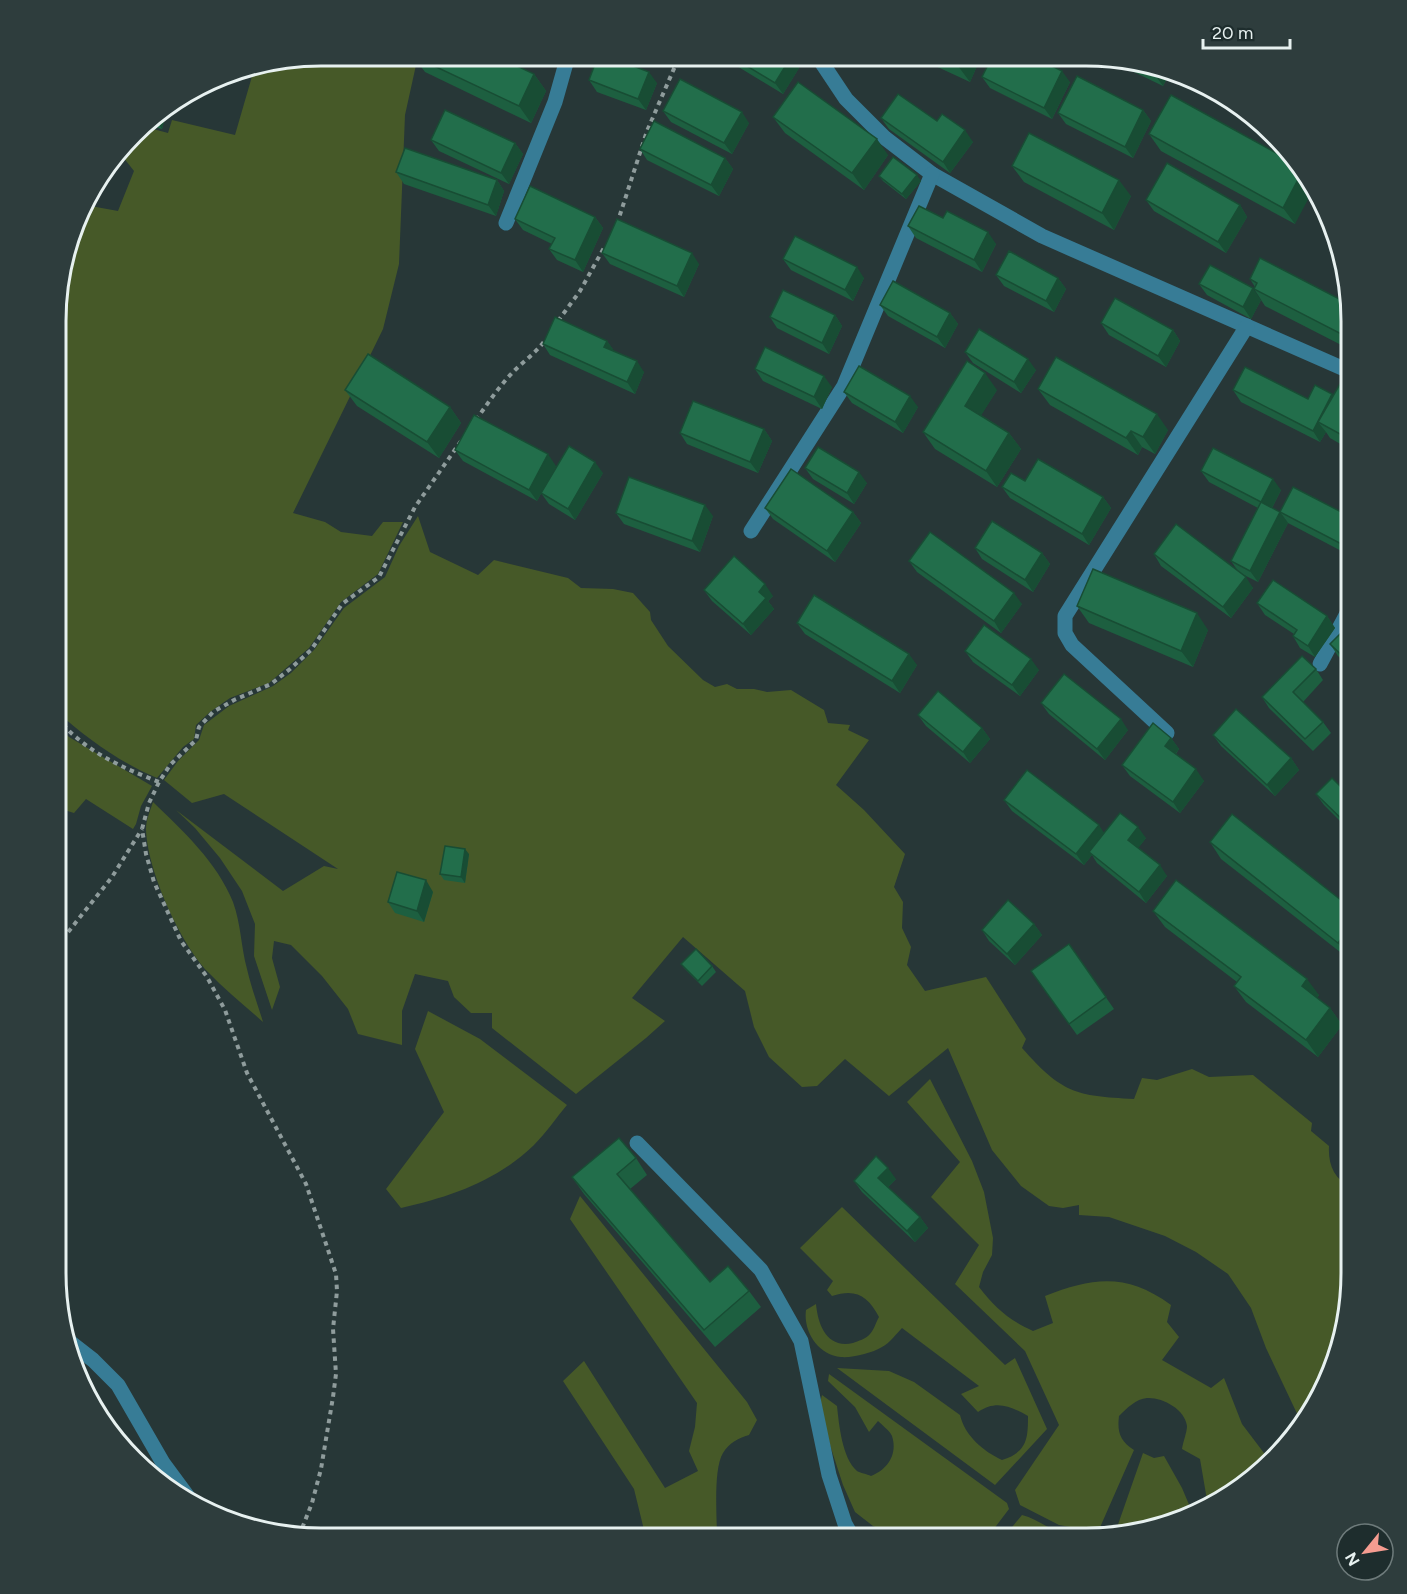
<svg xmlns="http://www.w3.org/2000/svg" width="1407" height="1594" viewBox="0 0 1407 1594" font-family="Figtree,sans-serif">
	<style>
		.green { fill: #465928 }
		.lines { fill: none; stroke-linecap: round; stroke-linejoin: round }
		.path { stroke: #8f9c9c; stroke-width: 4; stroke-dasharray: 4.5 4.5; stroke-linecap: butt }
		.minor { stroke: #377c96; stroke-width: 15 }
		.wall { fill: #1d5f40 }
		.shaded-wall { fill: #184d34 }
		.building { fill: #226e4b; stroke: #184d34; stroke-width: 1.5 }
		.rim { fill: none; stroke: #e7f1f0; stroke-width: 3 }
	</style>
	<rect width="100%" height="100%" fill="#273737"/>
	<g class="green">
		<path d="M321,56H418L405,115L399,264L383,329L293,513L325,522L341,532L372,536L383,522H403L378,574L341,602L309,648L269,683L230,698L210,712L196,725L194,739L183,747L157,778C119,762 88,739 57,712L58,286L85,205L118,211L134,171L123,157L118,156L142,126L168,133L172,120L235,135L255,66Z"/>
		<path d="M418,516L430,552L478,575L494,560L568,578L581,588L613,589L633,593L650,612L651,620L668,646L703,680L715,687L727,684L737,689H754L767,692L791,690L824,710L828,723L850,725L848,730L869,740L836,785L864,810L905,854L894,887L903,902L902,928L911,947L907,965L925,991L986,977L1026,1039L1022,1048C1062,1093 1075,1096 1134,1099L1142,1078L1157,1080L1192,1069L1209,1077L1253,1075L1312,1123L1311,1131L1329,1146C1328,1165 1334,1178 1351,1188V1290L1316,1405L1301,1422L1266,1348L1251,1308L1228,1274L1196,1252L1165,1236L1109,1217L1079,1215V1205L1063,1208L1049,1206L1021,1186L992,1150L948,1048L889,1096L845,1059L817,1086L802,1087L769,1057L754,1027L745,991L683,937L632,998L665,1021L646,1038L576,1094L492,1028V1013H471L454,997L448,981L415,974L402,1011V1045L358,1034L348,1009L322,976L291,945L274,941L272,958L280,987L272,1010L254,956L255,924L242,891L220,858L195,828L176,810L283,891L324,866L338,869L224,794L192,803L164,780L178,761L199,740L204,725L229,706L273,686L291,673L314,650L344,608L385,577L399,546Z"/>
		<path d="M57,725L69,737L152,786L141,806L136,824L133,829L86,799L74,813L61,809L57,813Z"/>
		<path d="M153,802C183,831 217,862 233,902C241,924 241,947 247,969C251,987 258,1005 263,1022C245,1006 225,990 208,972C180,943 147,870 146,829C146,820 150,811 153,802Z"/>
		<path d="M428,1011L480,1039L567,1105C556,1118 546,1133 534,1145C497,1181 450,1197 401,1208L386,1189L444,1112L415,1049Z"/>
		<path d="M930,1079L972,1161L984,1192L993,1238L992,1255L983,1272L979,1287C994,1307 1010,1321 1033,1331L1053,1323L1045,1296C1094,1277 1127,1273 1171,1305L1167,1322L1179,1337L1162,1360L1211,1388L1224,1378L1242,1424L1267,1457L1233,1494L1208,1506L1200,1459L1182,1449C1183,1442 1187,1432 1187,1426C1185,1409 1162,1397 1147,1398C1136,1399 1127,1408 1119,1416C1117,1432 1120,1441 1134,1450L1098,1532L1059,1525L1020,1505L1015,1490L1059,1425L1025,1351L955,1284L979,1245L931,1197L960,1162L907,1102Z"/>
		<path d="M580,1196L747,1402L757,1420L749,1435C738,1438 729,1443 723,1453C713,1469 717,1518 717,1538H646L634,1489L563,1381L584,1361L665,1488L698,1471L689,1451L695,1427L697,1403L570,1219Z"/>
		<path d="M842,1207L1005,1365L1015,1358L1047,1429L995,1485L837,1368L889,1371L914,1382L960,1415C965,1436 983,1451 1002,1460C1027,1452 1028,1439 1028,1416C1010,1406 996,1400 978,1412L961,1394L979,1386L902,1328C896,1334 890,1343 882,1347C872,1353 853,1358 841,1357C818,1355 803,1331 806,1310L816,1304C818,1325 827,1349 853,1343C858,1341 866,1339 870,1334C874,1330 876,1322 879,1317C868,1296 856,1288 832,1296L827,1290L833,1281L800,1248Z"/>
		<path d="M829,1374L1007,1503L1009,1509L987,1538H902L873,1526L855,1512L843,1485L830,1445L820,1403L822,1395L837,1406C839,1424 842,1458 857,1471C860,1473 867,1474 871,1476C887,1470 898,1455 892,1436C890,1431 882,1425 878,1421L869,1432L855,1407L828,1381Z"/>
		<path d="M1143,1453L1154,1458L1164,1456L1182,1488L1193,1514L1171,1525L1114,1536Z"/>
		<path d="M1022,1515C1034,1518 1043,1525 1054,1530C1063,1534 1075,1534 1084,1538H1003Z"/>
	</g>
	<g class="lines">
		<g class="path">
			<path d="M617,224L647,131L679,57"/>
			<path d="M558,321L580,291L605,246"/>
			<path d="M476,420C488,403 500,385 515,370C525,360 537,352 545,340"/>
			<path d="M57,718C63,724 69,732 77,738C100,758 131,771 159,782"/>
			<path d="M57,946L112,877L142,829"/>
			<path d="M299,1536L312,1503L321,1469L333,1397L336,1374L333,1329L337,1291L336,1274L306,1184L247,1073L225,1010L207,977L181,941L154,882L146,854L142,829L149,803L159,782L170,765L196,740L199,727L213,712L234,700L271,684L290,669L311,650L342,604L379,577L415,507L461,441"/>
		</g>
		<g class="minor">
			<path d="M818,57L846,99L885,138L932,174L1042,236L1351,372"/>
			<path d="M506,223L555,102L568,56"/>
			<path d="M751,531L844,386L932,174"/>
			<path d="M1320,664L1351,606"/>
			<path d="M1167,733L1072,645L1065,633V616L1247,326"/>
			<path d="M637,1143L761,1270L801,1341L829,1475L845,1524L853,1538"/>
			<path d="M66,1339L93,1360L118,1385L163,1463L194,1505"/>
		</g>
	</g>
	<g class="wall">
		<path d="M413,56L534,74L546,91L531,123L425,72Z"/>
		<path d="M722,57H791L799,68L783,94Z"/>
		<path d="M916,57H981L970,82Z"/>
		<path d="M1105,58H1120L1168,76L1163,86Z"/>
		<path d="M982,77L1070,82L1052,119L990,88Z"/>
		<path d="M589,80L657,83L646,110L597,92Z"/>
		<path d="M167,109L162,129L143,124L146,121Z"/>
		<path d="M1143,110L1151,121L1133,158L1066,124L1058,113Z"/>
		<path d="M663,111L749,123L732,154L671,122Z"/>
		<path d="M773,117L888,155L864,190L785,133Z"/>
		<path d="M881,118L937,121L973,142L950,173L889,129Z"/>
		<path d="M1149,134L1298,165L1295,224L1161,151Z"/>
		<path d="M431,140L515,143L523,154L509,184L439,151Z"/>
		<path d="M640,149L725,158L733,169L719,196L647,160Z"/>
		<path d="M1012,166L1131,196L1114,230L1024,182Z"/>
		<path d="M396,172L497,180L504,191L496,216L404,184Z"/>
		<path d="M879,176L921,181L906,199L883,181Z"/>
		<path d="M1146,200L1240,205L1247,217L1226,253L1154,211Z"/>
		<path d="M595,217L603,228L583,272L557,260L549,249L552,244L523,230L515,219Z"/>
		<path d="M943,218L996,244L982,272L916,238L908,226Z"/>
		<path d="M602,253L699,264L684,297L610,264Z"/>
		<path d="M783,259L864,278L853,301L791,270Z"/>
		<path d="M996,275L1058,278L1066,289L1054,312L1004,286Z"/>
		<path d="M1250,279L1351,305V350L1265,306L1254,289L1255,287Z"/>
		<path d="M1199,284L1261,300L1251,319L1207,295Z"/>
		<path d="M880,305L950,313L958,324L945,348L888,316Z"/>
		<path d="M835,315L842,326L829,354L777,328L770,317Z"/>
		<path d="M1101,323L1173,330L1180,341L1166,367L1109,335Z"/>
		<path d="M607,341L614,351L644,372L635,394L550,355L543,344Z"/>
		<path d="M965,352L1036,370L1021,393L973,363Z"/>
		<path d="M755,369L832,387L822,409L763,381Z"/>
		<path d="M1038,389L1168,430L1155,454L1142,447L1138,455L1050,405Z"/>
		<path d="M345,390L450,407L461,423L439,458L357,406Z"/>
		<path d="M997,390L981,415L1009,433L1021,449L997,487L935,449L923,432Z"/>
		<path d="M1233,390L1308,399L1333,396L1351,390V450L1330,438L1326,432L1320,442L1241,402Z"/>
		<path d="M844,392L918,407L903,433L852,403Z"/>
		<path d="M764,429L772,441L758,473L687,444L680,433Z"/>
		<path d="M455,450L556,466L537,501L463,461Z"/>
		<path d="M805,468L867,483L854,504L813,479Z"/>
		<path d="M1201,471L1281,490L1272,508L1280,512L1288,523L1258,582L1240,573L1253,588L1231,618L1161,566L1154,554L1238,571L1231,561L1258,508L1209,482Z"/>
		<path d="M603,473L575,520L549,504L541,493Z"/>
		<path d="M1002,487L1103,497L1111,508L1089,545L1010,498Z"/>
		<path d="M765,508L853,512L861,523L835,562L773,519Z"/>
		<path d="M1280,512L1351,517V556L1288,523Z"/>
		<path d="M616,513L713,516L700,552L624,524Z"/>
		<path d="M975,548L1042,553L1050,564L1033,592L982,559Z"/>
		<path d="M909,561L1022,604L1001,633L917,572Z"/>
		<path d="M704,590L773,596L768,601L774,609L751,635L712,601Z"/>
		<path d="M1257,603L1327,616L1335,628L1315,657L1300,648L1293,636L1294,634L1265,615Z"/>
		<path d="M1077,606L1208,630L1193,667L1089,623Z"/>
		<path d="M797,623L917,665L900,693L805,634Z"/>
		<path d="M1351,635V668L1338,656L1330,644Z"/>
		<path d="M965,651L1039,670L1020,696L973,662Z"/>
		<path d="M1316,669L1323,680L1303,702L1323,722L1331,733L1313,751L1269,708L1262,697Z"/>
		<path d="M1041,703L1128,730L1105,760L1049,714Z"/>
		<path d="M918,715L982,728L990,739L970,763L926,726Z"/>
		<path d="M1213,735L1291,758L1299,770L1275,796L1221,746Z"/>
		<path d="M1171,738L1179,749L1176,754L1204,781L1180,813L1130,776L1122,765Z"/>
		<path d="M1316,794L1351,797V832L1324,805Z"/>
		<path d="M1004,800L1105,833L1146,838L1138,848L1167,876L1146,903L1097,863L1092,855L1084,865L1012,811Z"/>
		<path d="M1210,842L1351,908L1349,959L1221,859Z"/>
		<path d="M469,854L465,883L444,880L440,874Z"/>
		<path d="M433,892L424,922L395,913L388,902Z"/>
		<path d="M1153,911L1319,995L1317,998L1330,1008L1342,1025L1318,1057L1246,1002L1234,986L1237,982L1165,927Z"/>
		<path d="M1034,924L1042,935L1015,965L989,941L982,930Z"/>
		<path d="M1069,944L1114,1009L1077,1035L1031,971Z"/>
		<path d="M681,964L712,966L716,972L702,986L685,969Z"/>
		<path d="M636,1158L647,1175L630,1189L710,1282L749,1291L761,1307L715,1347L584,1194L572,1177Z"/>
		<path d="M896,1179L888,1187L920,1217L928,1228L915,1242L862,1192L854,1181Z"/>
	</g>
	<g class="shaded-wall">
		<path d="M791,57L799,68L783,94L775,83Z"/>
		<path d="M962,57H981L970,82L958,66Z"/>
		<path d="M1062,71L1070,82L1052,119L1044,108Z"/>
		<path d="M1157,71L1168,76L1163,86L1155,75Z"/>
		<path d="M649,72L657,83L646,110L638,99Z"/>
		<path d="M534,74L546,91L531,123L519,106Z"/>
		<path d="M167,109L162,129L154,117Z"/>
		<path d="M1143,110L1151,121L1133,158L1125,147Z"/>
		<path d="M742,112L749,123L732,154L724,143Z"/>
		<path d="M965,130L973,142L950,173L943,162Z"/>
		<path d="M877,139L888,155L864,190L852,173Z"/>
		<path d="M515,143L523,154L509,184L501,173Z"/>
		<path d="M725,158L733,169L719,196L711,185Z"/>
		<path d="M1303,170L1307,174L1314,188L1295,224L1283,208Z"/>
		<path d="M917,175L921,181L906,199L902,194Z"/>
		<path d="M497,180L504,191L496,216L488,205Z"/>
		<path d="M1119,180L1131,196L1114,230L1102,213Z"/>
		<path d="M1240,205L1247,217L1226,253L1218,242Z"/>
		<path d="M595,217L603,228L583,272L575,260Z"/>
		<path d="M988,232L996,244L982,272L974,260Z"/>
		<path d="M692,253L699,264L684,297L677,286Z"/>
		<path d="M857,267L864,278L853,301L845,290Z"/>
		<path d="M1058,278L1066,289L1054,312L1046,301Z"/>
		<path d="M1253,288L1261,300L1251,319L1243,307Z"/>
		<path d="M950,313L958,324L945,348L937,337Z"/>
		<path d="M835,315L842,326L829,354L822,343Z"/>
		<path d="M1173,330L1180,341L1166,367L1158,356Z"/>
		<path d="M607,341L615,352L604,347Z"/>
		<path d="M1028,359L1036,370L1021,393L1014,382Z"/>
		<path d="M637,361L644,372L635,394L627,382Z"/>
		<path d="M985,373L997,390L977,422L965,406Z"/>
		<path d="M824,376L832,387L822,409L814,397Z"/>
		<path d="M1332,394L1339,405L1318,422L1326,432L1320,442L1313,431Z"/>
		<path d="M910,396L918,407L903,433L895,422Z"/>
		<path d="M450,407L461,423L439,458L427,442Z"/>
		<path d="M1157,414L1168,430L1155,454L1143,437Z"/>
		<path d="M764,429L772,441L758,473L750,462Z"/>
		<path d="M1131,431L1142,447L1138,455L1126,438Z"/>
		<path d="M1009,433L1021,449L997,487L986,471Z"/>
		<path d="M548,454L556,466L537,501L529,490Z"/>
		<path d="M595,462L603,473L575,520L568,509Z"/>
		<path d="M859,472L867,483L854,504L847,493Z"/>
		<path d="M1273,479L1281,490L1269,514L1261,502Z"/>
		<path d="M1103,497L1111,508L1089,545L1082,534Z"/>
		<path d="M705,505L713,516L700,552L692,541Z"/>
		<path d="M853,512L861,523L835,562L827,551Z"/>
		<path d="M1280,512L1288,523L1258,582L1250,571Z"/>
		<path d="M1042,553L1050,564L1033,592L1025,580Z"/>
		<path d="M1246,577L1253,588L1231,618L1223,607Z"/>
		<path d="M765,584L773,596L768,601L774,609L751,635L743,624L759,592Z"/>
		<path d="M1014,593L1022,604L1001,633L994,621Z"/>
		<path d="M1197,613L1208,630L1193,667L1181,651Z"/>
		<path d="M1327,616L1335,628L1315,657L1308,646Z"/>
		<path d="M909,654L917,665L900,693L892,681Z"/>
		<path d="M1031,659L1039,670L1020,696L1012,685Z"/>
		<path d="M1121,719L1128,730L1105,760L1097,749Z"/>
		<path d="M982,728L990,739L970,763L963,752Z"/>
		<path d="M1171,738L1179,749L1173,757L1165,746Z"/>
		<path d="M1291,758L1299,770L1275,796L1267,785Z"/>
		<path d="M1196,769L1204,781L1180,813L1173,802Z"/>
		<path d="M1099,825L1106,836L1089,852L1092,855L1084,865L1076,854Z"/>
		<path d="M1138,827L1146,838L1136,851L1128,840Z"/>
		<path d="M465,849L469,854L465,883L461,877Z"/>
		<path d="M1160,865L1167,876L1146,903L1139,892Z"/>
		<path d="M426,880L433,892L424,922L417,911Z"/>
		<path d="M1034,924L1042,935L1015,965L1007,954Z"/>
		<path d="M1351,926V957L1349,959L1338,943Z"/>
		<path d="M1307,979L1319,995L1313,1003L1302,986Z"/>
		<path d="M1330,1008L1342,1025L1318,1057L1306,1040Z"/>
		<path d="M888,1168L896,1179L886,1189L878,1178Z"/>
		<path d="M920,1217L928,1228L915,1242L907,1231Z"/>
	</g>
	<g class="building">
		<path d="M413,56H496L534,74L519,106Z"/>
		<path d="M598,56H607L649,72L638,99L589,80Z"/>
		<path d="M732,57H791L775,83Z"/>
		<path d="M940,57H962L958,66Z"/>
		<path d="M992,57H1034L1062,71L1044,108L982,77Z"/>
		<path d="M1120,58L1157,71L1155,75Z"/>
		<path d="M1077,76L1143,110L1125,147L1058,113Z"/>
		<path d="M680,79L742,112L724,143L663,111Z"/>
		<path d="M798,82L877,139L852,173L773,117Z"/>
		<path d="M898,94L937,121L942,114L965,130L943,162L881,118Z"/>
		<path d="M1171,95L1298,165L1303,170L1283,208L1149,134Z"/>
		<path d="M445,110L515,143L501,173L431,140Z"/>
		<path d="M654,121L725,158L711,185L640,149Z"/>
		<path d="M1029,133L1119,180L1102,213L1012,166Z"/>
		<path d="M405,148L497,180L488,205L396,172Z"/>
		<path d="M893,157L917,175L902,194L879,176Z"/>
		<path d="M1167,163L1240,205L1218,242L1146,200Z"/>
		<path d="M530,186L595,217L575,260L549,249L555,238L515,219Z"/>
		<path d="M919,206L943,218L947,211L988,232L974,260L908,226Z"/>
		<path d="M617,219L692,253L677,286L602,253Z"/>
		<path d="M795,236L857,267L845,290L783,259Z"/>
		<path d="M1009,251L1058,278L1046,301L996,275Z"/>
		<path d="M1260,258L1351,305V339L1254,289L1257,283L1250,279Z"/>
		<path d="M1210,265L1253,288L1243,307L1199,284Z"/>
		<path d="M893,281L950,313L937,337L880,305Z"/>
		<path d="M783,290L835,315L822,343L770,317Z"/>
		<path d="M1115,298L1173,330L1158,356L1101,323Z"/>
		<path d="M555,317L607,341L604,347L637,361L627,382L543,344Z"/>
		<path d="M979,329L1028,359L1014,382L965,352Z"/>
		<path d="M765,347L824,376L814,397L755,369Z"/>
		<path d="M368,354L450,407L427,442L345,390Z"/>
		<path d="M1056,357L1157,414L1143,437L1131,431L1126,438L1038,389Z"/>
		<path d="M967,361L985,373L965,406L1009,433L986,471L923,432Z"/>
		<path d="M859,366L910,396L895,422L844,392Z"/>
		<path d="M1245,367L1308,399L1315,385L1332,394L1313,431L1233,390Z"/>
		<path d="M1340,384L1351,390V440L1318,422Z"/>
		<path d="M693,401L764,429L750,462L680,433Z"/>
		<path d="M474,415L548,454L529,490L455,450Z"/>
		<path d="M569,446L595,462L568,509L541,493Z"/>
		<path d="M818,447L859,472L847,493L805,468Z"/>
		<path d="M1213,448L1273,479L1261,502L1201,471Z"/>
		<path d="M1038,459L1103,497L1082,534L1002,487L1011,473L1025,481Z"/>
		<path d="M791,469L853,512L827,551L765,508Z"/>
		<path d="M629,477L705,505L692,541L616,513Z"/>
		<path d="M1293,487L1351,517V549L1280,512Z"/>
		<path d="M1261,502L1280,512L1250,571L1231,561Z"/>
		<path d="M992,521L1042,553L1025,580L975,548Z"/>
		<path d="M1176,524L1246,577L1223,607L1154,554Z"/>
		<path d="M930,532L1014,593L994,621L909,561Z"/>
		<path d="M734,556L765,584L759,592L766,598L743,624L704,590Z"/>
		<path d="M1093,569L1197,613L1181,651L1077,606Z"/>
		<path d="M1273,580L1327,616L1308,646L1293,636L1297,630L1257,603Z"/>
		<path d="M814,595L909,654L892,681L797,623Z"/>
		<path d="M984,625L1031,659L1012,685L965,651Z"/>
		<path d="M1345,629L1351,635V664L1330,644Z"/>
		<path d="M1302,656L1316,669L1293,692L1323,722L1305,739L1262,697Z"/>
		<path d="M1064,674L1121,719L1097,749L1041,703Z"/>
		<path d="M938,691L982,728L963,752L918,715Z"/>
		<path d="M1236,709L1291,758L1267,785L1213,735Z"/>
		<path d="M1153,723L1171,738L1165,746L1196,769L1173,802L1122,765Z"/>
		<path d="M1027,770L1099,825L1076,854L1004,800Z"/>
		<path d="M1332,778L1351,797V828L1316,794Z"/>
		<path d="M1120,813L1138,827L1128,840L1160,865L1139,892L1089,852Z"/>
		<path d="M1232,814L1351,908V926L1338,943L1210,842Z"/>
		<path d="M445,846L465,849L461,877L440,874Z"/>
		<path d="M397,872L426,880L417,911L388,902Z"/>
		<path d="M1176,880L1307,979L1302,986L1330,1008L1306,1040L1234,986L1241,977L1153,911Z"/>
		<path d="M1008,900L1034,924L1007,954L982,930Z"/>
		<path d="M1069,944L1106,997L1069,1024L1031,971Z"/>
		<path d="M696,949L712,966L698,981L681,964Z"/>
		<path d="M619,1138L636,1158L617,1174L710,1282L728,1266L749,1291L704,1330L572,1177Z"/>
		<path d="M876,1156L888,1168L878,1178L920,1217L907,1231L854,1181Z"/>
	</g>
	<path d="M0 0H1407V1594H0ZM321 66H1086A255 255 0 0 1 1341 321V1273A255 255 0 0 1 1086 1528H321A255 255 0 0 1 66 1273V321A255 255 0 0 1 321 66Z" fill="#2e3d3d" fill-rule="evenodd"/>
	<path class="rim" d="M321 66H1086A255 255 0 0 1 1341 321V1273A255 255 0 0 1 1086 1528H321A255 255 0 0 1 66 1273V321A255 255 0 0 1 321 66Z"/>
	<g transform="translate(1365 1552) rotate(240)"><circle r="28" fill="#1e2d2d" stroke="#6e7b7b" stroke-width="1.5"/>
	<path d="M0-4.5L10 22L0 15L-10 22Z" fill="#f59c90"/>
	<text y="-9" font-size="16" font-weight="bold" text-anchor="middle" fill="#e7f1f0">N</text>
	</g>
	<path d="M1203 39v9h87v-9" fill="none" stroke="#e7f1f0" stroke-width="3"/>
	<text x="1212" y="39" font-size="18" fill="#e7f1f0" stroke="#1e2d2d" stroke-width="4.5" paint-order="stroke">20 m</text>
</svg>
